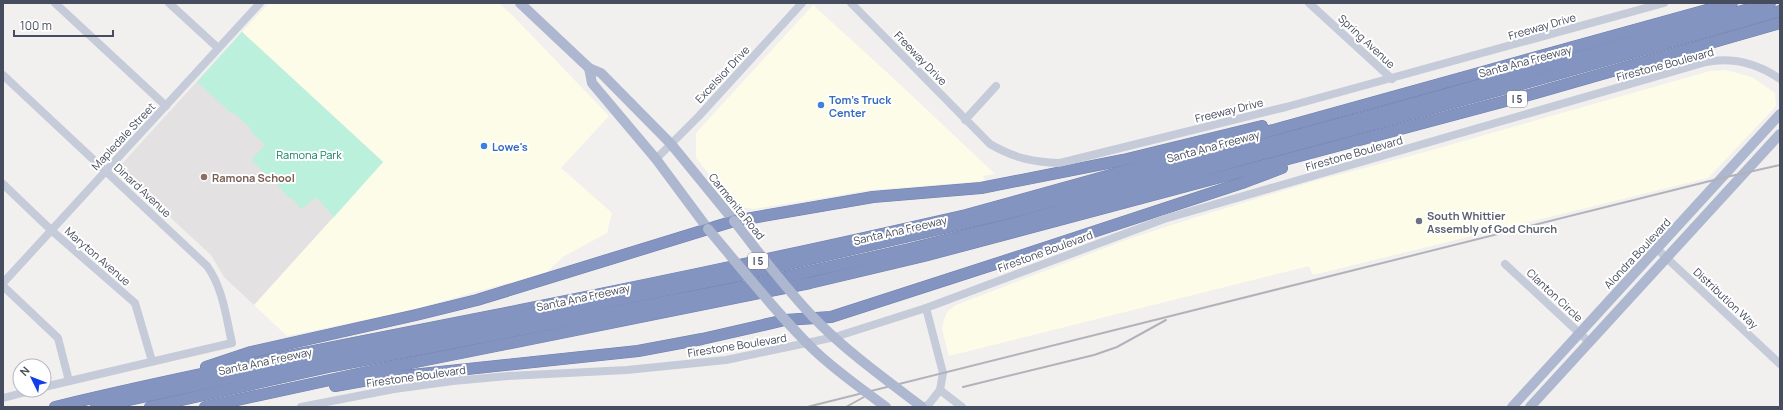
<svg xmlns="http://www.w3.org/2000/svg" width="1783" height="410" viewBox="0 0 1783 410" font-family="Manrope,sans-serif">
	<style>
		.commercial { fill: #fdfce8 }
		.education { fill: #e3e1e1 }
		.green { fill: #bbf1dc }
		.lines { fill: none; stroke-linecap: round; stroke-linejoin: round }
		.highway-casing { stroke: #707fac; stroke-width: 12 }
		.minor { stroke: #c5cbd8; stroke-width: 8 }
		.major { stroke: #adb7cf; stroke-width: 10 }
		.highway { stroke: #8494c0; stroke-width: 11 }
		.rail { stroke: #b1b2ba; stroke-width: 2 }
		.major-bridge { stroke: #adb7cf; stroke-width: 10 }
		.shop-dot { fill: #3f7fe0; stroke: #fff; stroke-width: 1.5 }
		.education-dot { fill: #8d6e63; stroke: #fff; stroke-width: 1.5 }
		.worship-dot { fill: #6b7280; stroke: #fff; stroke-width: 1.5 }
		.labels { text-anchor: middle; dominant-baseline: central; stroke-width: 4; stroke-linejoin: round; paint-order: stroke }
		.shield { fill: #fff; stroke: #7e828e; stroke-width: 1 }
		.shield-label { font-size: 10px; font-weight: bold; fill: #464d5e }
		.street-label { font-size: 11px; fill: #464d5e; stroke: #fff }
		.shop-label { font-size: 11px; font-weight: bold; fill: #366cbe; stroke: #fff; text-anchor: start }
		.park-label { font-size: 11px; fill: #128464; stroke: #fff }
		.education-label { font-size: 11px; font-weight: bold; fill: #785e54; stroke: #fff; text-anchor: start }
		.worship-label { font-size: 11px; font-weight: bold; fill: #5b616d; stroke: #fff; text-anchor: start }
	</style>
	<rect width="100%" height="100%" fill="#f2f0ef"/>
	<g class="commercial">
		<path d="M269,3H499L515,18L609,116L561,168L612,213L607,233L564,256L547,272L411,310L287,336L254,305L383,162L242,32Z"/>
		<path d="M813,5L892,77L995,174L983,176L985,181L870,190L754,209L741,207L730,200L696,158V133Z"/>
		<path d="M1726,70L1752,77L1775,93L1776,106L1708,178L1313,275L1309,266L949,356L942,329L944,319L948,311L956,305L1126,240L1187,220L1315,181L1425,152L1710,71Z"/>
	</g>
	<path class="education" d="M242,32L383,162L254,305L224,277L211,255L121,172L120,166Z"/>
	<path class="green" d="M242,32L383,162L334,217L316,197L301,209L292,198L290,199L276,184L251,160L265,145L250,131L251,129L234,113L232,114L197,82Z"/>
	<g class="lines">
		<g class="highway-casing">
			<g id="highway">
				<path d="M206,367L251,352L416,315L477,300L734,221L873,197L981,188L1123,160L1262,126"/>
				<path d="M335,386L374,379L638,351L702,339L785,320L831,317L1026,254L1245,182L1282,168"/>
				<path d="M55,407C213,369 372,340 531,308C677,279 821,248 966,215L1732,3"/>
				<path d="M96,407L300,363L732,277L1009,213L1361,118L1770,3"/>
				<path d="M150,407L333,366L742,287L909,249L1015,223L1244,159L1536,80L1780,11"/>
				<path d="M205,407L376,370L810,283L924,256L1536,93L1780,23"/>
			</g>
		</g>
		<g class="minor">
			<path d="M55,3L166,106"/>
			<path d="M169,3L218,48"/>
			<path d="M851,3L990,144C1014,158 1032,162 1060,163L1286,107L1664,3"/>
			<path d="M1309,3L1392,79"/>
			<path d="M3,75L207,266C223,288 226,317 232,343L44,387"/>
			<path d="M965,120L996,86"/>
			<path d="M656,159L699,116L802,3"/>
			<path d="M3,184L51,230L135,303L152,361"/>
			<path d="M1657,249L1780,364"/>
			<path d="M1505,264L1589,342"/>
			<path d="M3,283L260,3"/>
			<path d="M3,286L58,338L69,381"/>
			<path d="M940,390L962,407"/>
			<path d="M3,398L34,390"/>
			<path d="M301,407L394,389L453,381L508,376L627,370L726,360L835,337L926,308L1164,219L1706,62C1733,57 1758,64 1780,79"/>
			<path d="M923,407L929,404L940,390L943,373L926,308"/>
		</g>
		<g class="major">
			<path d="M520,3L589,68L601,73L671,144L734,221"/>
			<path d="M589,68L592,83L656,159L708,229"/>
			<path d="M1512,407L1780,114"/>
			<path d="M1530,407L1780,134"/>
		</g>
		<use href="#highway" class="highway"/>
		<g class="rail">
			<path d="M963,387L1094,355L1117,347L1166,320"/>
			<path d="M807,407L1722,178L1780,165"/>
			<path d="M846,407L864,397"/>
		</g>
		<g class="major-bridge">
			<path d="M734,221C760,254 785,288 814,318C846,351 885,379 922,407"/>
			<path d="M708,229C743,270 776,313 814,350C836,371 862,389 886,407"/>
		</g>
	</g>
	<g class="shop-dot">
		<circle cx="821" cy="105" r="4"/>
		<circle cx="484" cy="146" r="4"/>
	</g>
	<circle class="education-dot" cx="204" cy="177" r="4"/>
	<circle class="worship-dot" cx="1419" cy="221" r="4"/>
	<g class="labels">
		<g class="shield">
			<rect x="1507" y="91" width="20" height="16" rx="3"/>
			<rect x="748" y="253" width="20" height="16" rx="3"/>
		</g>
		<g class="shield-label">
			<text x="1517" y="99">I 5</text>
			<text x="758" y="261">I 5</text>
		</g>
		<g class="street-label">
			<text transform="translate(1542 26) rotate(-16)">Freeway Drive</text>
			<text transform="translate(1367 41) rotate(43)">Spring Avenue</text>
			<text transform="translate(921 58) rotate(46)">Freeway Drive</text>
			<text transform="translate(1525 61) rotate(-15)">Santa Ana Freeway</text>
			<text transform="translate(1665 64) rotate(-15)">Firestone Boulevard</text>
			<text transform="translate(722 74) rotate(-47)">Excelsior Drive</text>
			<text transform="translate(1229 110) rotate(-14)">Freeway Drive</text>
			<text transform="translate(123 136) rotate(-47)">Mapledale Street</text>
			<text transform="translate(1213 146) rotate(-15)">Santa Ana Freeway</text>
			<text transform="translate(1354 153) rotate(-16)">Firestone Boulevard</text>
			<text transform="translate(143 190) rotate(43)">Dinard Avenue</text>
			<text transform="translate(737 206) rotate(51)">Carmenita Road</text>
			<text transform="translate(900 230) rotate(-13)">Santa Ana Freeway</text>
			<text transform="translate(1045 251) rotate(-20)">Firestone Boulevard</text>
			<text transform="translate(1637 253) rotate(-47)">Alondra Boulevard</text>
			<text transform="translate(98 256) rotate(41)">Maryton Avenue</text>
			<text transform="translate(1555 295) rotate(43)">Clanton Circle</text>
			<text transform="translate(583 297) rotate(-12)">Santa Ana Freeway</text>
			<text transform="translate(1726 298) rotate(43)">Distribution Way</text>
			<text transform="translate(737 345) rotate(-9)">Firestone Boulevard</text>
			<text transform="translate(265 361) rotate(-12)">Santa Ana Freeway</text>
			<text transform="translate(416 376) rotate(-8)">Firestone Boulevard</text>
		</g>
		<g class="shop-label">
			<text x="829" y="99">Tom's Truck<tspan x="829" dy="13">Center</tspan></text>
			<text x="492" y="146">Lowe's</text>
		</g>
		<g class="park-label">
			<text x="309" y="154">Ramona Park</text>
		</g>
		<g class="education-label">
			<text x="212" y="177">Ramona School</text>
		</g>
		<g class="worship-label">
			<text x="1427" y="215">South Whittier<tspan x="1427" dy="13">Assembly of God Church</tspan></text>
		</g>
	</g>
	<rect width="1783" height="410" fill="none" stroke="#464d5e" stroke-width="8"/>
	<g transform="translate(32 378) rotate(313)"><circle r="19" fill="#ffffff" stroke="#b5b8bf"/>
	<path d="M0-3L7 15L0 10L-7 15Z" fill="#103eeb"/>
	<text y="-6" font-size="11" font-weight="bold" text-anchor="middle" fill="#464d5e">N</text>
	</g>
	<path d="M14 30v6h99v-6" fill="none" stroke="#464d5e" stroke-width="2"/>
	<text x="20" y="30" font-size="12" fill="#464d5e" stroke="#ffffff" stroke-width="3" paint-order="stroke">100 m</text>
</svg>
